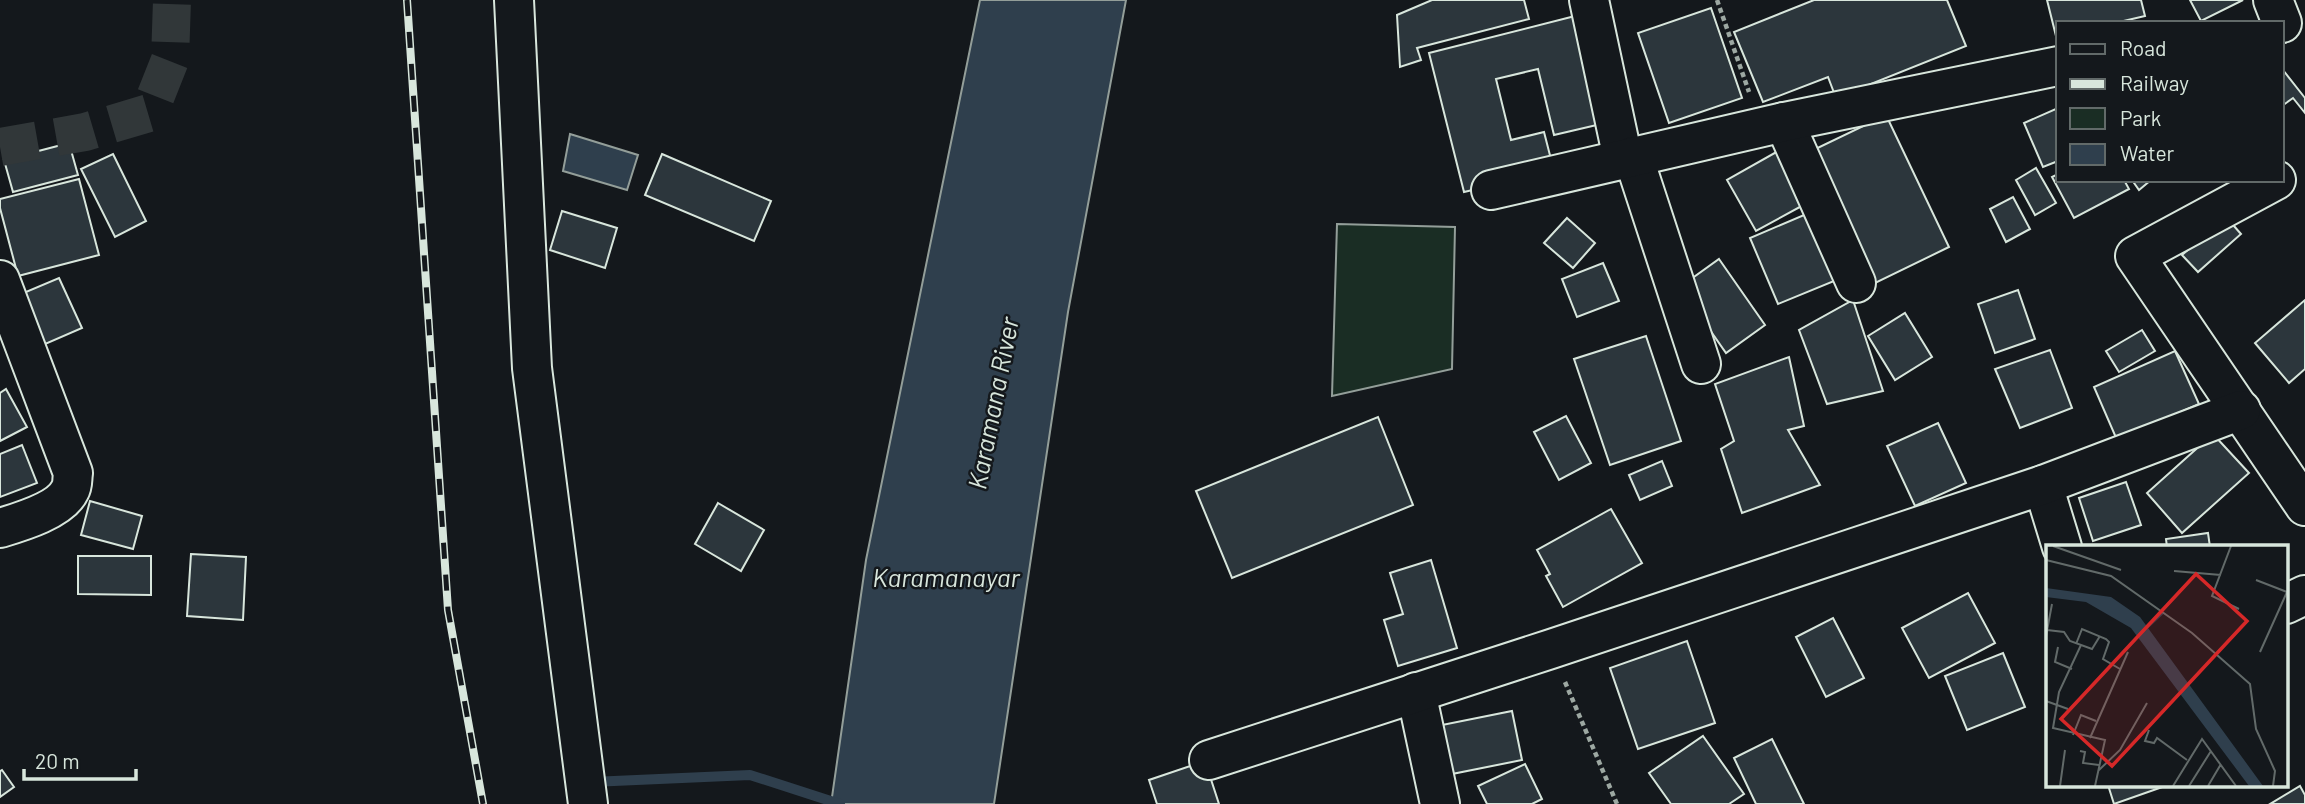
<svg xmlns="http://www.w3.org/2000/svg" width="2305" height="804" viewBox="0 0 2305 804" font-family="Barlow,sans-serif">
	<style>
		.green { fill: #1a2d24; stroke: #939e99; stroke-width: 2 }
		.water { fill: #2f3f4d; stroke: #939e99; stroke-width: 2 }
		.lines { fill: none; stroke-linecap: round; stroke-linejoin: round }
		.stream { stroke: #2f3f4d; stroke-width: 10 }
		.building { fill: #2c363c; stroke: #d8e6dc; stroke-width: 2 }
		.minor-tunnel { stroke: #313739; stroke-width: 38; stroke-dasharray: 38 19; stroke-linecap: butt }
		.minor-casing { stroke: #d8e6dc; stroke-width: 42 }
		.path { stroke: #9da8a2; stroke-width: 4.5; stroke-dasharray: 5 3.5; stroke-linecap: butt }
		.minor { stroke: #14181c; stroke-width: 38 }
		.rail-casing { stroke: #d8e6dc; stroke-width: 8 }
		.rail { stroke: #14181c; stroke-width: 5; stroke-dasharray: 16; stroke-linecap: butt }
		.labels { text-anchor: middle; dominant-baseline: central; stroke-width: 5; stroke-linejoin: round; paint-order: stroke }
		.water-label { font-size: 26px; font-style: italic; fill: #d8e6dc; stroke: #14181c }
		.inset-river { fill: none; stroke: #2f3f4d; stroke-width: 3.5 }
		.inset-road { fill: none; stroke: #626a69; stroke-width: 2 }
		.view { fill: #d62828; fill-opacity: 0.15; stroke: #d62828; stroke-width: 3.5 }
		.inset-edge { fill: none; stroke: #d8e6dc; stroke-width: 3.5 }
	</style>
	<rect width="100%" height="100%" fill="#14181c"/>
	<path class="green" d="M1337,224L1455,227L1452,369L1332,396Z"/>
	<g class="water">
		<path d="M980,0H1126L1068,312L994,804H831L866,560Z"/>
		<path d="M570,134L638,155L627,190L563,171Z"/>
	</g>
	<g class="lines">
		<path class="stream" d="M591,782L750,775L840,804"/>
	</g>
	<g class="building">
		<path d="M1432,0H1524L1529,19L1417,48L1421,60L1400,67L1397,15Z"/>
		<path d="M1814,0H1947L1966,46L1836,98L1828,77L1763,102L1734,32Z"/>
		<path d="M2047,0H2141L2145,16L2115,23H2058V35L2056,36Z"/>
		<path d="M2190,0H2243L2201,21Z"/>
		<path d="M1711,8L1742,98L1669,123L1638,33Z"/>
		<path d="M1575,16L1601,124L1554,135L1538,69L1496,79L1511,140L1544,132L1554,171L1464,192L1429,53Z"/>
		<path d="M2283,70L2305,98V113L2293,98L2282,106Z"/>
		<path d="M2058,108V161L2043,167L2024,123Z"/>
		<path d="M1886,115L1949,247L1869,286L1805,154Z"/>
		<path d="M69,143L78,175L13,192L4,160Z"/>
		<path d="M1780,150L1809,202L1756,231L1727,180Z"/>
		<path d="M113,154L146,221L115,237L81,169Z"/>
		<path d="M662,154L771,201L754,241L645,195Z"/>
		<path d="M2036,168L2056,203L2035,215L2016,180Z"/>
		<path d="M2058,174V180H2124L2129,189L2074,218L2052,177Z"/>
		<path d="M79,179L99,255L18,276L0,208V199Z"/>
		<path d="M2132,180H2151L2139,190Z"/>
		<path d="M2013,197L2030,229L2006,242L1990,209Z"/>
		<path d="M562,211L617,228L605,268L550,250Z"/>
		<path d="M1811,212L1839,279L1778,304L1750,238Z"/>
		<path d="M2226,217L2241,234L2198,272L2182,255Z"/>
		<path d="M1567,218L1595,243L1573,268L1544,243Z"/>
		<path d="M1719,259L1765,325L1726,353L1680,287Z"/>
		<path d="M1603,263L1619,301L1577,317L1562,279Z"/>
		<path d="M59,278L82,328L36,348L14,297Z"/>
		<path d="M2018,290L2035,339L1995,353L1978,304Z"/>
		<path d="M1853,300L1883,391L1827,404L1799,330Z"/>
		<path d="M2305,300V369L2289,383L2255,343Z"/>
		<path d="M1905,313L1932,357L1895,380L1868,336Z"/>
		<path d="M2142,330L2155,351L2119,372L2106,351Z"/>
		<path d="M1646,336L1681,441L1610,465L1574,359Z"/>
		<path d="M2050,350L2072,408L2020,428L1995,369Z"/>
		<path d="M2175,351L2199,404L2117,440L2094,387Z"/>
		<path d="M1789,357L1804,426L1788,430L1820,485L1742,513L1721,449L1734,441L1715,384Z"/>
		<path d="M6,389L27,427L0,441V393Z"/>
		<path d="M1566,416L1591,463L1559,480L1534,432Z"/>
		<path d="M1378,417L1413,505L1232,578L1196,491Z"/>
		<path d="M1938,423L1966,483L1915,506L1887,446Z"/>
		<path d="M2213,434L2249,473L2182,533L2147,493Z"/>
		<path d="M22,445L37,483L0,497V454Z"/>
		<path d="M1662,461L1672,486L1640,500L1629,475Z"/>
		<path d="M2126,482L2141,525L2093,541L2079,498Z"/>
		<path d="M90,501L142,516L133,549L81,535Z"/>
		<path d="M718,503L764,530L741,571L695,544Z"/>
		<path d="M1611,509L1642,563L1563,607L1546,576L1550,574L1537,550Z"/>
		<path d="M2208,533L2210,547H2167L2166,539Z"/>
		<path d="M191,554L246,557L243,620L187,616Z"/>
		<path d="M78,556H151V595L78,594Z"/>
		<path d="M1431,560L1457,648L1398,666L1384,620L1403,614L1390,573Z"/>
		<path d="M1968,593L1995,643L1929,678L1902,628Z"/>
		<path d="M1833,618L1864,678L1826,697L1796,637Z"/>
		<path d="M1687,641L1715,723L1638,749L1610,668Z"/>
		<path d="M2003,653L2025,707L1967,730L1945,676Z"/>
		<path d="M1512,711L1522,760L1452,774L1442,725Z"/>
		<path d="M1703,736L1744,794L1729,804H1671L1649,773Z"/>
		<path d="M1772,739L1804,804H1756L1734,758Z"/>
		<path d="M1205,761L1219,804H1157L1149,780Z"/>
		<path d="M1525,764L1542,799L1532,804H1487L1478,786Z"/>
		<path d="M2,770L14,787L0,797V771Z"/>
		<path d="M2108,785H2168L2114,804Z"/>
		<path d="M2300,786L2305,795V804H2270Z"/>
	</g>
	<g class="lines">
		<path class="minor-tunnel" d="M0,147L85,132L149,113L170,60L172,0"/>
		<g class="minor-casing">
			<g id="minor">
				<path d="M514,0L532,368L588,804"/>
				<path d="M1589,0L1623,159"/>
				<path d="M2273,0L2282,23"/>
				<path d="M1784,122L1856,283"/>
				<path d="M1633,156L1701,364"/>
				<path d="M2276,180L2135,256L2305,506"/>
				<path d="M1491,190L1784,122L2058,66"/>
				<path d="M0,280L73,473C72,479 73,485 70,490C61,510 20,522 0,528"/>
				<path d="M2043,485L2062,547"/>
				<path d="M2286,604L2305,595"/>
				<path d="M1416,692L1440,804"/>
				<path d="M1209,760L1551,649L2043,485L2241,410"/>
			</g>
		</g>
		<g class="path">
			<path d="M1717,0L1749,92"/>
			<path d="M1565,682L1617,804"/>
		</g>
		<use href="#minor" class="minor"/>
		<g class="rail-casing">
			<path id="rail" d="M407,0L448,610L483,804"/>
		</g>
		<use href="#rail" class="rail"/>
	</g>
	<g class="labels">
		<g class="water-label">
			<text transform="translate(992 403) rotate(-79)">Karamana River</text>
			<text x="946" y="576">Karamanayar</text>
		</g>
	</g>
	<g transform="translate(2046 545)">
		<rect width="242" height="242" fill="#14181c"/>
		<path d="M0,43L65,52L94,72L217,241H203L85,83L40,57L0,52Z" fill="#2f3f4d"/>
		<path class="inset-river" d="M101,82L117,67"/>
		<path class="inset-road" d="M7,1L75,25M185,1L166,51L193,64M0,15L65,31L146,88L204,139L210,184L229,226L227,241M128,26L175,30M210,35L241,47L214,107M1,85L18,87L24,96L46,104L54,91M0,91L6,59M30,99L36,84L60,94L63,97L57,114L74,124M35,100L13,147L7,183L59,195L49,241M12,102L9,117L26,124M0,156L22,164M103,185L99,196L108,198L111,193L141,215M27,190L35,170L50,176M44,193L82,107M34,206L39,207L37,218L53,220M53,225L74,205L101,158M14,241L19,205M127,241L156,194L190,241M143,241L165,206M162,241L175,219"/>
		<path class="view" d="M150,29L201,76L66,221L15,174Z"/>
		<rect width="242" height="242" class="inset-edge"/>
	</g>
	<rect x="2056" y="21" width="228" height="161" fill="#14181c" stroke="#626a69" stroke-width="2"/>
	<rect x="2070" y="44" width="35" height="10" fill="#14181c" stroke="#626a69" stroke-width="2"/>
	<text x="2120" y="56" font-size="21" fill="#d8e6dc">Road</text>
	<rect x="2070" y="79" width="35" height="10" fill="#d8e6dc" stroke="#626a69" stroke-width="2"/>
	<text x="2120" y="91" font-size="21" fill="#d8e6dc">Railway</text>
	<rect x="2070" y="108" width="35" height="21" fill="#1a2d24" stroke="#626a69" stroke-width="2"/>
	<text x="2120" y="126" font-size="21" fill="#d8e6dc">Park</text>
	<rect x="2070" y="144" width="35" height="21" fill="#2f3f4d" stroke="#626a69" stroke-width="2"/>
	<text x="2120" y="161" font-size="21" fill="#d8e6dc">Water</text>
	<path d="M24 769v10h112v-10" fill="none" stroke="#d8e6dc" stroke-width="3.5"/>
	<text x="35" y="769" font-size="21" fill="#d8e6dc" stroke="#14181c" stroke-width="5" paint-order="stroke">20 m</text>
</svg>
